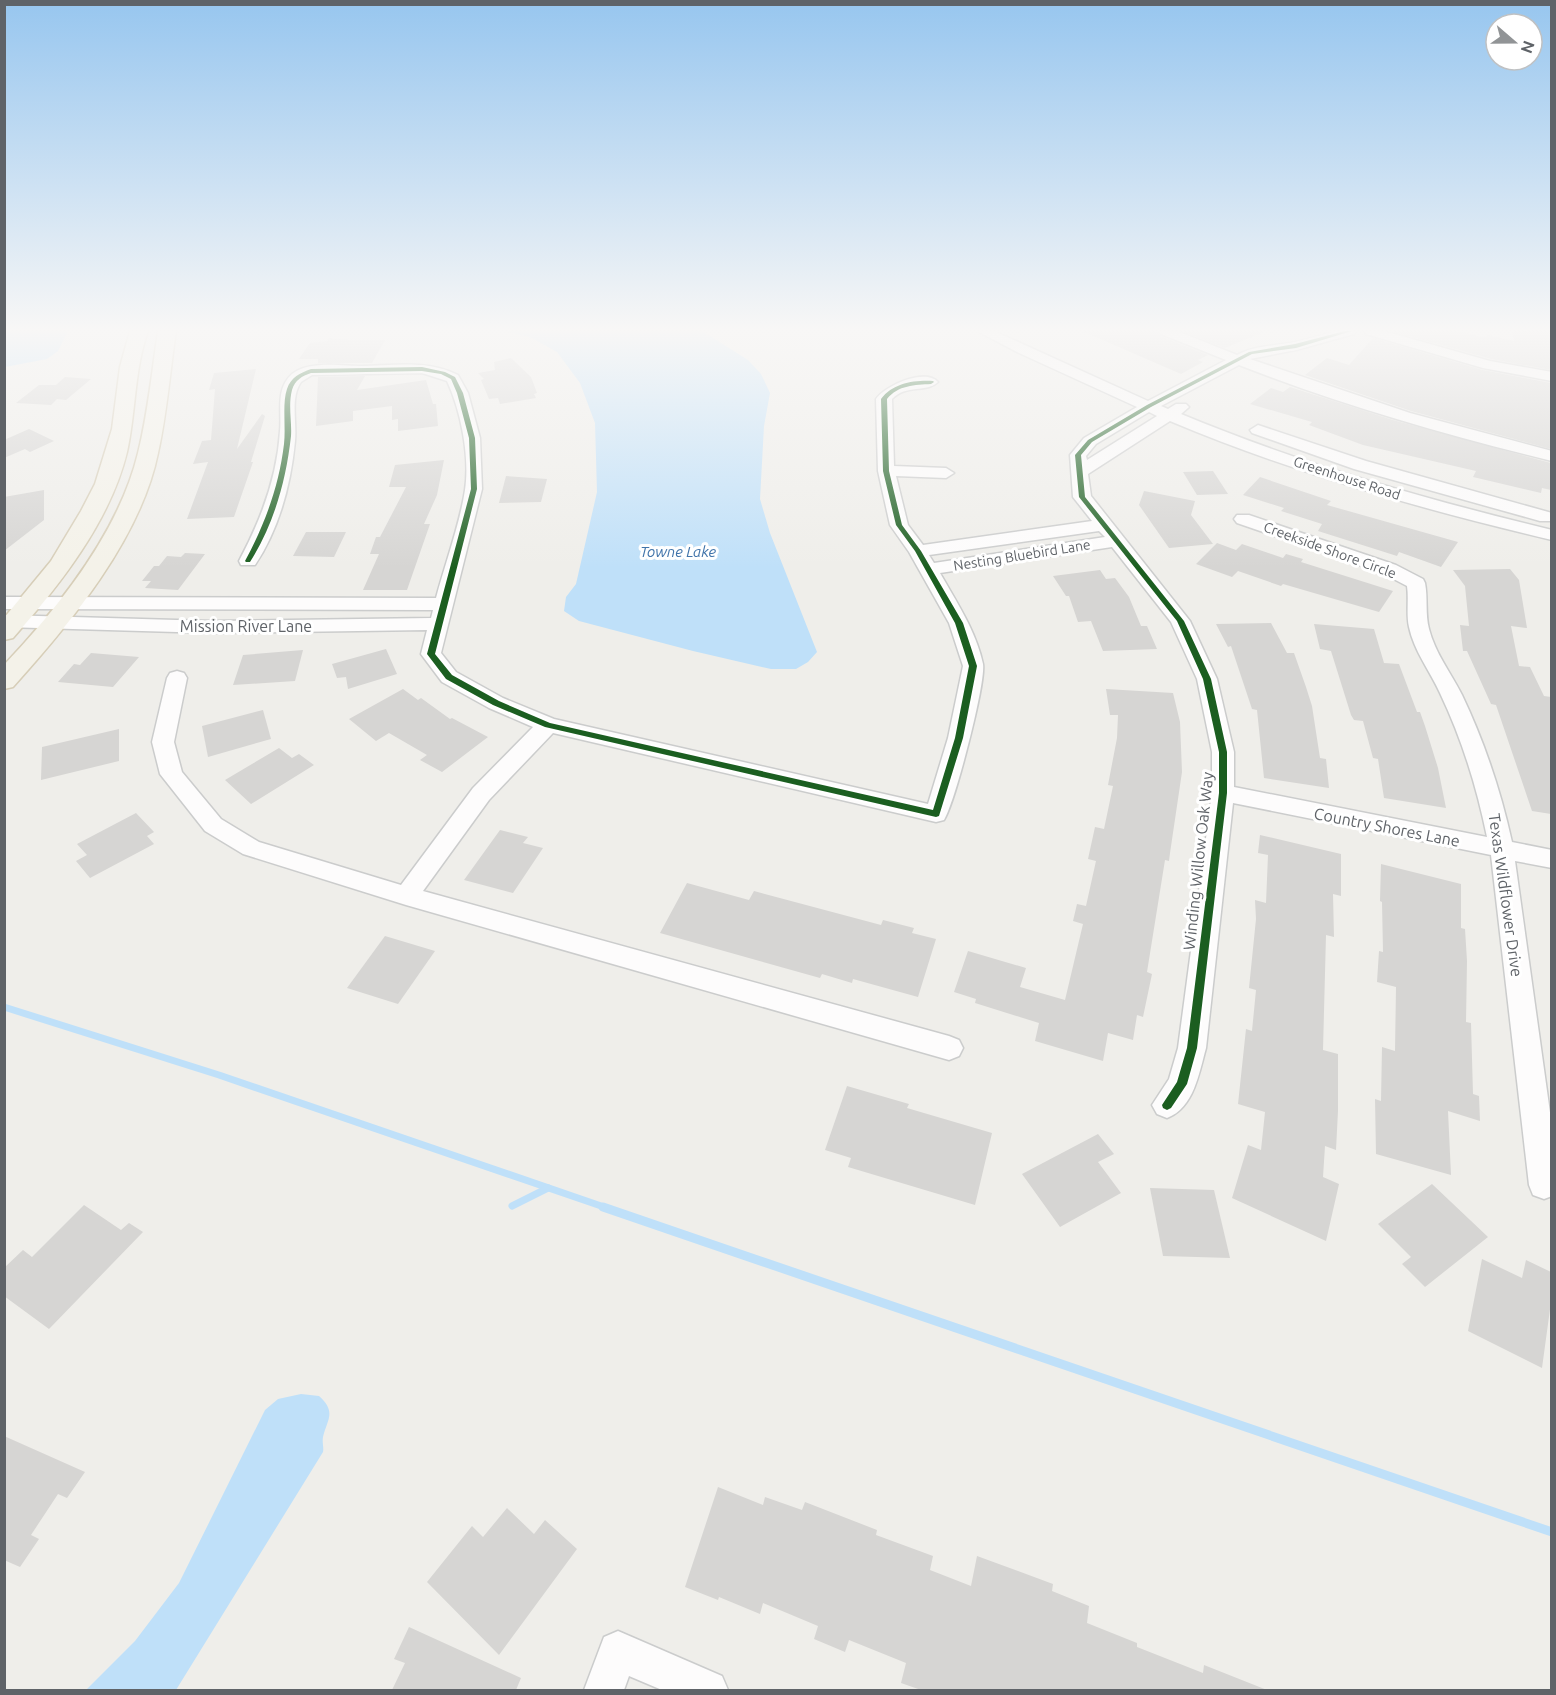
<svg xmlns="http://www.w3.org/2000/svg" width="1556" height="1695" viewBox="0 0 1556 1695" font-family="Ubuntu,sans-serif">
	<style>
		.water { fill: #bfe0f9 }
		.lines { fill: none; stroke-linecap: round; stroke-linejoin: round }
		.stream-far1 { stroke: #bfe0f9; stroke-width: 7 }
		.stream { stroke: #bfe0f9; stroke-width: 9 }
		.building { fill: #d6d5d3 }
		.minor-casing { stroke: #cbcccc; stroke-width: 3 }
		.major-casing { stroke: #d7ceb8; stroke-width: 3 }
		.minor { fill: #fdfcfc; fill-rule: evenodd }
		.major { fill: #f4f2e9; fill-rule: evenodd }
		.cycleway-casing { stroke: #fff; stroke-width: 4 }
		.cycleway { fill: #1b5e20; fill-rule: evenodd }
		.labels { text-anchor: middle; dominant-baseline: central; stroke-width: 6; stroke-linejoin: round; paint-order: stroke }
		.far-street-label { font-size: 14px; fill: #5f6368; stroke: #fff }
		.far-water-label { font-size: 15px; font-style: italic; fill: #4174aa; stroke: #fff }
		.street-label { font-size: 16px; fill: #5f6368; stroke: #fff }
	</style>
	<rect width="100%" height="100%" fill="#efeeea"/>
	<g class="water">
		<path d="M4,331H68L58,351L47,359L5,367Z"/>
		<path d="M506,331H702L748,360L761,374L770,393L764,426L760,499L770,533L817,652L808,662L796,669H771L693,651L579,621L564,611L566,597L576,584L597,492L595,423L580,383L557,352L532,338Z"/>
		<path d="M301,1394L319,1396C337,1412 327,1420 323,1437C322,1443 324,1447 323,1452L176,1690H86L135,1641L179,1583L265,1410L278,1399Z"/>
	</g>
	<g class="lines">
		<g class="stream-far1">
			<path d="M4,1007L219,1075L607,1208"/>
			<path d="M512,1206L548,1188"/>
		</g>
		<path class="stream" d="M603,1207L1552,1532"/>
	</g>
	<g class="building">
		<path d="M1082,331H1157L1160,336L1208,355L1198,360L1203,362L1181,374Z"/>
		<path d="M1182,331H1266L1225,348Z"/>
		<path d="M1391,331H1459L1486,338L1488,335L1514,341L1512,331H1551V370L1491,359Z"/>
		<path d="M329,338L348,340H385L372,363H318V359H299L310,343L328,341Z"/>
		<path d="M1373,338L1483,370L1551,383V449L1411,411L1305,375L1327,358L1349,365Z"/>
		<path d="M511,358L531,377L537,393L534,394L536,398L500,404L498,398L489,399L481,380L484,379L478,373L495,370L494,362Z"/>
		<path d="M256,369L237,449L262,414L265,416L251,462H253L234,517L187,519L208,462L193,464L202,441L211,440L215,389L209,390L214,373Z"/>
		<path d="M365,376L357,390L426,380L433,404H436L438,426L398,431V419L392,420V406L353,411V421L316,426L318,377Z"/>
		<path d="M65,377L91,379L66,400L57,399L51,405L16,403L39,385H56Z"/>
		<path d="M1290,387L1393,420L1551,463V490L1542,488L1541,493L1473,477L1476,471L1363,445L1309,425L1312,422L1250,404L1271,388L1283,392Z"/>
		<path d="M29,429L54,441L30,452L25,449L4,458V440Z"/>
		<path d="M444,460L437,495L424,524H430L407,590H363L379,554H370L376,537H380L406,487H389L395,465Z"/>
		<path d="M1213,471L1228,494L1197,495L1183,472Z"/>
		<path d="M506,476L547,479L541,502L499,503Z"/>
		<path d="M1260,477L1331,501L1327,505L1458,542L1441,567L1399,552L1397,556L1318,531L1322,524L1281,511L1284,508L1243,495Z"/>
		<path d="M44,490V520L4,551V497Z"/>
		<path d="M1144,491L1195,501L1191,515L1213,544L1169,548L1139,505Z"/>
		<path d="M306,532H346L334,557L293,556Z"/>
		<path d="M1217,543L1236,550L1242,544L1283,558L1286,554L1303,559L1301,562L1393,591L1379,612L1283,584L1281,586L1238,571L1232,577L1196,564Z"/>
		<path d="M185,553L205,554L178,590L145,588L151,581H142L154,566H159L167,556L181,557Z"/>
		<path d="M1510,569L1519,580L1527,628L1511,626L1519,666L1530,667L1544,696L1551,697V814L1532,811L1496,705L1491,704L1467,651H1463L1460,625L1469,626L1465,586L1453,570Z"/>
		<path d="M1100,570L1106,579L1115,578L1129,597L1141,626H1147L1157,649L1103,651L1091,621L1078,622L1069,596H1066L1053,576Z"/>
		<path d="M1271,623L1287,653H1294L1306,687L1312,706L1320,758L1326,759L1329,788L1264,778L1257,710L1252,709L1231,646L1228,647L1216,624Z"/>
		<path d="M1314,624L1374,629L1384,663L1399,664L1417,712H1420L1425,726L1438,768L1446,808L1384,798L1378,759L1373,758L1363,721L1354,720L1351,715L1331,651L1320,649Z"/>
		<path d="M386,649L397,674L348,689L346,677L337,678L332,664Z"/>
		<path d="M303,650L295,681L233,685L243,655Z"/>
		<path d="M91,653L139,657L113,687L58,682L74,664L80,665Z"/>
		<path d="M403,689L418,700L421,698L450,719L452,718L488,737L442,772L420,760L427,755L389,733L376,741L349,719Z"/>
		<path d="M1106,689L1173,693L1180,722L1182,772L1170,853L1169,861L1165,860L1147,972L1152,974L1143,1017L1137,1015L1133,1040L1108,1033L1103,1061L1035,1041L1039,1023L975,1003L976,999L954,992L968,951L1026,968L1020,987L1065,1000L1083,924L1073,921L1077,904L1086,906L1096,861L1088,859L1095,827L1104,829L1113,786L1108,785L1117,738L1118,715H1110Z"/>
		<path d="M263,710L271,739L208,757L202,726Z"/>
		<path d="M119,729V761L41,780L42,747Z"/>
		<path d="M279,748L292,758L299,754L314,765L251,804L225,780Z"/>
		<path d="M136,813L154,832L147,836L154,844L90,878L76,861L87,855L77,844Z"/>
		<path d="M500,830L528,837L523,843L543,848L513,893L464,880Z"/>
		<path d="M1260,835L1341,854V896L1333,894L1334,937L1326,935L1323,1050L1338,1054V1111L1336,1150L1325,1146L1323,1177L1339,1184L1326,1241L1232,1198L1248,1145L1261,1150L1265,1112L1238,1104L1246,1029L1252,1031L1256,990L1249,988L1256,919L1255,900L1266,903L1268,855L1258,853Z"/>
		<path d="M1381,864L1461,884V928L1465,929L1467,961L1466,1022L1471,1023L1473,1094L1479,1096L1480,1121L1448,1111L1451,1175L1376,1154L1375,1099L1381,1101L1382,1047L1395,1051L1396,987L1377,982L1379,951L1383,952L1382,902L1380,901Z"/>
		<path d="M687,883L749,900L754,891L881,925L883,920L914,928L912,933L936,939L918,997L853,979L852,983L822,974L820,978L660,933Z"/>
		<path d="M385,936L435,951L398,1004L347,988Z"/>
		<path d="M847,1086L909,1104L907,1108L992,1133L975,1205L848,1167L851,1158L825,1150Z"/>
		<path d="M1098,1134L1114,1154L1098,1162L1121,1193L1060,1227L1022,1174Z"/>
		<path d="M1432,1184L1488,1237L1425,1287L1402,1264L1411,1257L1378,1224Z"/>
		<path d="M1150,1188L1214,1190L1230,1258L1163,1256Z"/>
		<path d="M84,1205L121,1230L129,1223L143,1232L49,1329L4,1296V1268L23,1250L32,1257Z"/>
		<path d="M1482,1259L1522,1278L1526,1260L1551,1272V1302L1542,1368L1468,1331Z"/>
		<path d="M4,1436L85,1472L67,1498L58,1494L31,1535L39,1539L20,1567L4,1560Z"/>
		<path d="M718,1487L763,1505L765,1497L802,1510L805,1502L877,1530L876,1535L933,1556L930,1570L971,1586L977,1556L1053,1584L1052,1591L1089,1606L1087,1623L1137,1643V1647L1203,1673L1204,1665L1267,1690H921L901,1683L906,1663L849,1640L845,1652L814,1639L818,1626L763,1603L760,1614L719,1597L718,1600L685,1587Z"/>
		<path d="M507,1508L534,1534L545,1520L577,1549L499,1655L427,1582L472,1526L483,1537Z"/>
		<path d="M409,1627L521,1678L516,1690H392L405,1663L394,1659Z"/>
	</g>
	<g class="lines">
		<g class="minor-casing">
			<g id="minor">
				<path d="M977,331H994L1148,401L1226,360L1161,334L1159,331H1177L1237,355C1255,345 1276,346 1296,342C1317,337 1334,331 1356,331L1354,334L1296,350L1250,359L1410,413L1552,451V461C1445,435 1341,405 1239,365L1161,406L1168,409L1176,404H1186L1189,407L1181,414C1301,464 1425,499 1552,530V540C1421,509 1294,473 1170,421L1088,474L1091,496L1190,621L1217,679L1234,752V787L1487,837C1477,788 1462,739 1440,693C1430,671 1414,651 1409,627C1406,614 1409,599 1407,586L1382,573L1237,523L1234,519L1237,515H1249L1396,565L1423,579L1425,583C1428,598 1425,614 1429,629C1435,653 1451,673 1462,695C1484,741 1501,792 1512,842L1552,850V868L1515,861L1552,1127V1196L1544,1199L1533,1195L1529,1185L1491,855L1233,803L1206,1048C1199,1073 1194,1108 1167,1118L1157,1114L1152,1105L1169,1079L1178,1048L1212,793V752L1197,679L1171,622L1112,547L940,573C956,601 976,631 983,664C986,683 955,802 944,820L936,822L553,733L489,800L423,891L949,1036L959,1040L963,1048L959,1056L949,1060L406,905L243,854L205,831L160,774L152,742L167,678L170,673L177,671L184,673L187,678L174,742L182,772L221,819L259,842L401,885L473,788L533,727L489,708L442,682L421,654L427,630L211,633L4,627V615L211,621L431,618L433,610L4,609V597L436,598C445,564 460,524 465,490C470,457 461,411 447,381L422,373L312,375L301,382C290,398 297,422 295,441C291,484 279,529 255,565H241L239,561C261,520 277,478 280,431C282,412 275,389 292,374C309,360 343,366 363,366C395,365 429,360 458,375L468,393L480,438L482,489L441,653L456,672L503,698L554,719L928,804L948,738L963,666L949,623L909,552L890,525L878,471L876,399C886,385 925,368 938,382C927,393 906,384 892,399L894,466L946,468L954,473L946,478L896,476L908,525L923,545L1092,521L1073,497L1070,455L1084,438L1137,407L1019,353ZM1149,412L1157,416L1087,460L1086,456L1096,444ZM1099,531L1105,537L934,563L929,555Z"/>
				<path d="M1364,331H1384L1490,361L1552,372V381L1483,368L1366,334Z"/>
				<path d="M1258,425L1366,461L1552,513V521H1540L1354,469L1252,433L1250,430Z"/>
				<path d="M618,1631L722,1676L728,1690H662L629,1676L624,1690H584L604,1637Z"/>
			</g>
		</g>
		<g class="major-casing">
			<g id="major">
				<path d="M130,331H148C134,370 136,412 127,452C110,522 59,586 13,638L4,640V618L51,561L81,511L95,484L112,429L120,367Z"/>
				<path d="M158,331H176C170,371 167,413 158,453C141,538 70,624 13,687L4,689V665C59,607 119,532 138,453C148,413 152,371 158,331Z"/>
			</g>
		</g>
		<use href="#minor" class="minor"/>
		<use href="#major" class="major"/>
		<g class="cycleway-casing">
			<g id="cycleway">
				<path d="M1345,331H1352L1296,348L1252,354L1151,407L1092,442L1081,455L1085,497L1184,621L1211,679L1227,752V793L1197,1048L1187,1084L1171,1108L1167,1110L1163,1108L1162,1105L1177,1082L1187,1048L1219,793V752L1203,679L1177,621L1079,497L1075,455L1088,440L1147,405L1249,352L1295,344Z"/>
				<path d="M422,367L445,372L455,377L463,393L475,438L477,489L435,654L452,675L499,701L550,723L933,810L955,738L969,666L955,623L915,551L896,525L883,471L881,399C893,383 914,380 933,381L934,382L931,384C915,385 898,385 887,399L889,471L902,525L921,551L963,623L977,666L963,738L939,816L936,817L545,727L493,705L446,679L427,654L471,489L469,438L457,393L451,379L441,374L422,371L311,373C302,376 295,380 292,390C288,405 292,421 291,436C286,481 274,524 250,562H246L245,561C265,524 279,486 284,444C286,427 282,403 287,389C291,377 300,373 311,369Z"/>
			</g>
		</g>
		<use href="#cycleway" class="cycleway"/>
	</g>
	<linearGradient id="sky" x2="0" y2="1"><stop stop-color="#97c6ef"/><stop offset="0.58" stop-color="#f8f7f6"/><stop offset="1" stop-color="#f8f7f6" stop-opacity="0"/></linearGradient>
	<rect width="1556" height="568" fill="url(#sky)"/>
	<g class="labels">
		<g class="far-street-label">
			<text transform="translate(1347 478) rotate(18)">Greenhouse Road</text>
			<text transform="translate(1330 550) rotate(20)">Creekside Shore Circle</text>
			<text transform="translate(1022 555) rotate(-9)">Nesting Bluebird Lane</text>
		</g>
		<g class="far-water-label">
			<text x="678" y="551">Towne Lake</text>
		</g>
		<g class="street-label">
			<text x="246" y="626">Mission River Lane</text>
			<text transform="translate(1387 827) rotate(11)">Country Shores Lane</text>
			<text transform="translate(1198 861) rotate(-84)">Winding Willow Oak Way</text>
			<text transform="translate(1506 895) rotate(82)">Texas Wildflower Drive</text>
		</g>
	</g>
	<rect width="1556" height="1695" fill="none" stroke="#5f6368" stroke-width="12"/>
	<g transform="translate(1514 42) rotate(110)"><circle r="28" fill="#ffffff" stroke="#bfc1c3" stroke-width="1.5"/>
	<path d="M0-4.5L10 22L0 15L-10 22Z" fill="#919496"/>
	<text y="-9" font-size="16" font-weight="bold" text-anchor="middle" fill="#5f6368">N</text>
	</g>
</svg>
